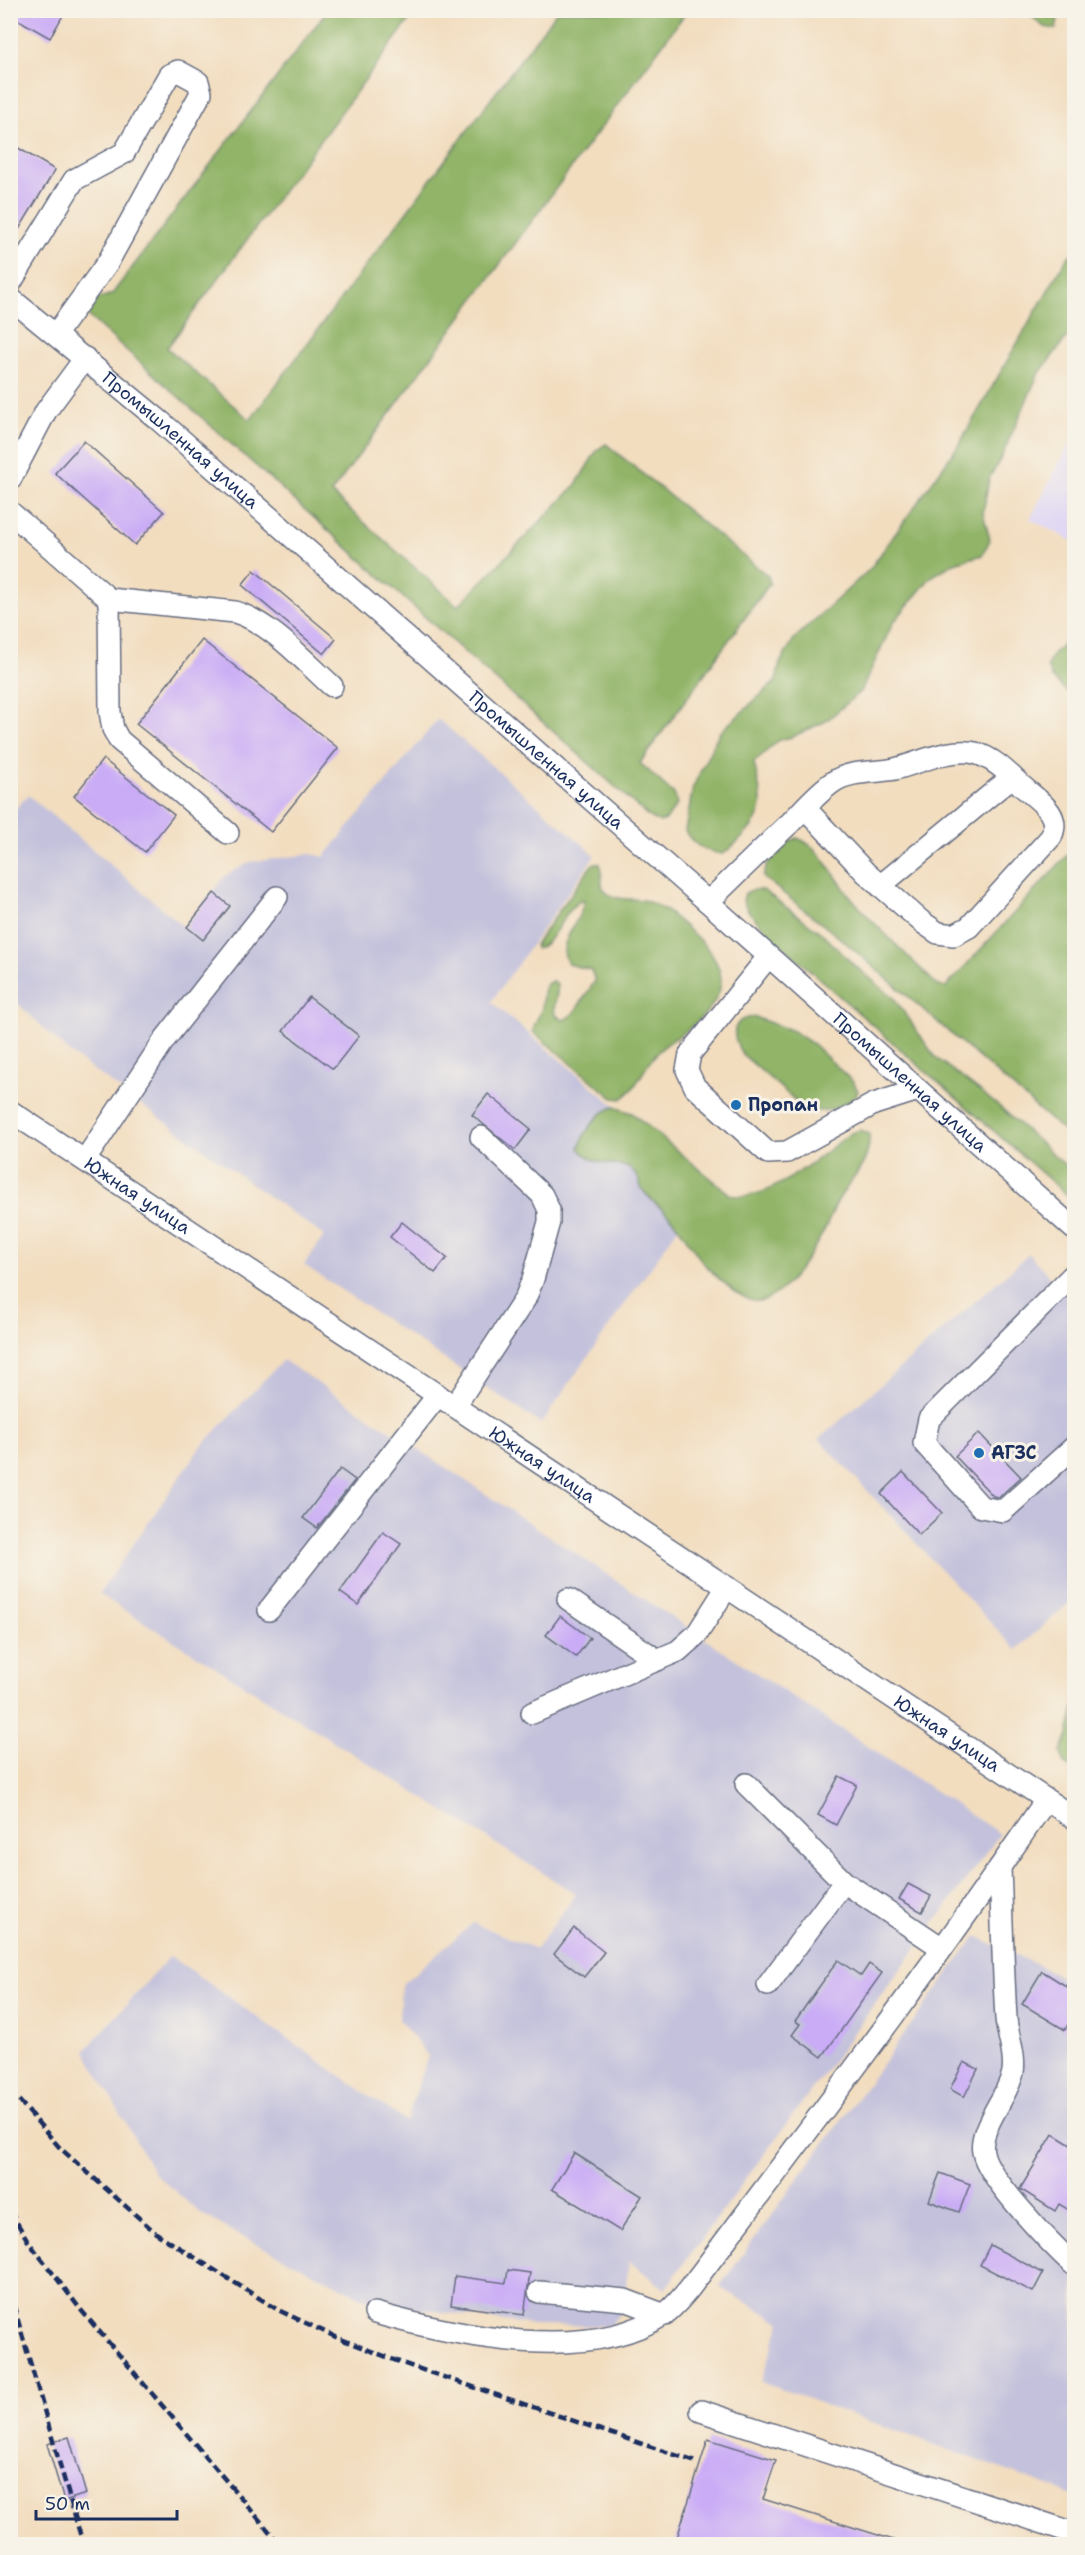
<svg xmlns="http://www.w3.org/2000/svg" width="1085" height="2555" viewBox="0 0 1085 2555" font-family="'Shantell Sans',sans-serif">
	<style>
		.built { fill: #ded5f5 }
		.industrial { fill: #c3c1db }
		.forest { fill: #91b468; stroke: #567263; stroke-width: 1.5 }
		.building { fill: #c9abf6 }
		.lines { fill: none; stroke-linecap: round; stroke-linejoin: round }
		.minor-casing { stroke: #666c80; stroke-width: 24 }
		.minor { stroke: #fff; stroke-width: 21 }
		.rail { stroke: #1b2f5e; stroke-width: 4.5; stroke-dasharray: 9 4.5; stroke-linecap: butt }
		.poi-dot { fill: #1f6fb2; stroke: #f7f3e8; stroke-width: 2 }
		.labels { text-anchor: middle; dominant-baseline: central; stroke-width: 6; stroke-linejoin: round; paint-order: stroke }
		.street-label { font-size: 18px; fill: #1b2f5e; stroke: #f7f3e8 }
		.poi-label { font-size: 18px; font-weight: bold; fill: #1b2f5e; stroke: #f7f3e8; text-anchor: start }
	</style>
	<rect width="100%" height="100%" fill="#f7f3e8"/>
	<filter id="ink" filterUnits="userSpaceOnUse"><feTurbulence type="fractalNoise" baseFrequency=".0167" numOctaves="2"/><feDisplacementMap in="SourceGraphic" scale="12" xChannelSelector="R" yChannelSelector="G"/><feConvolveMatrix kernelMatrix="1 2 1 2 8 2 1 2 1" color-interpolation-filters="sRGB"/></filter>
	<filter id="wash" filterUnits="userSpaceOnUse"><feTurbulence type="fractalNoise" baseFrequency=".008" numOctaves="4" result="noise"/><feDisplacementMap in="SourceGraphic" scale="24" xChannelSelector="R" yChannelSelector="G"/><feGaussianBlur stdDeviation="1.35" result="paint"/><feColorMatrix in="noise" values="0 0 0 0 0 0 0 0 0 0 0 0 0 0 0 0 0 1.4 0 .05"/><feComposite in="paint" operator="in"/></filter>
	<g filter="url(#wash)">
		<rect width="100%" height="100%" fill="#f2ddbf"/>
		<path class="built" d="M1074,435V542L1030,519Z"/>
		<g class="industrial">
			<path d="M438,719L595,855L491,1002L709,1184L541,1424L304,1265L324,1236L71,1054L11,997L10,815L28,795L184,927L226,875L250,862L311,854L324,857Z"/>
			<path d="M1029,1254L1074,1303V1599L1016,1650L819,1439Z"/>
			<path d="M283,1360L1000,1834L665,2289L629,2261L623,2311L608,2326L532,2325L392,2305L363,2298L241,2236L200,2213L154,2173L85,2051L170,1956L406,2122L428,2056L399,2020L401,1985L473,1923L536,1949L576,1894L99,1594L200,1448Z"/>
			<path d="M976,1936L1054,1973L1074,1987V2495L761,2382L781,2322L719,2287Z"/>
		</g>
		<g class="forest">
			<path d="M327,11H416L167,348L250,420L557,11H687L331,493L458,606L575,486L597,450L606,444L768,576L770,583L640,763L674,794L677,804L666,820L659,822L649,817L88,316L87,307L94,300L112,294Z"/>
			<path d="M1026,11H1047L1058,20L1056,29L1044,27Z"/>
			<path d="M1074,251V328L1038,375L1001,458L989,479L983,513L990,540L982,555L954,563L931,577L893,623L861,691L826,721L792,737L779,740L754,762C756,775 762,792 761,805C760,824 737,843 723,854C706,852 693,846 685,831L693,787L719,733L776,681L780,663L794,639L870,569L958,446L1065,261Z"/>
			<path d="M1074,633V698L1052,678L1047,666L1053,654Z"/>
			<path d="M797,838C822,847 833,876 850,896C876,928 909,956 938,986L946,987L1074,848V1140L846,943L763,877C767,859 780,846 797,838Z"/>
			<path d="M595,863L600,864C605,873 597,884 607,893C617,902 635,897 646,901C665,907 680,922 694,935C734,971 728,999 686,1031C678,1037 668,1042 660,1050C644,1064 639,1088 621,1099L613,1098L533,1032C534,1022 539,1017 542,1008C544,997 539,987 552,981L557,985C559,997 552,1003 555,1015L564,1020L574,1013L595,981L591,970L568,964C554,941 582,923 584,900C564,904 557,943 536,949L535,945L591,866Z"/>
			<path d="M752,890H763L824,935L853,964L894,998L935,1057L1000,1107L1074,1173V1201L774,939L749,912L743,901L745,893Z"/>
			<path d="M754,1017L793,1031L813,1044L854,1083L858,1091L855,1098C839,1107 822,1116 804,1108L742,1054C732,1037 729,1019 754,1017Z"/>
			<path d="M614,1107L632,1113L731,1195C767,1205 822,1154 851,1133L860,1130L869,1134C871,1160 856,1174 842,1194C837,1201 833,1210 830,1218C820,1241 785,1301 758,1301C743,1302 716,1277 706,1266C693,1251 684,1232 671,1218C662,1207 650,1201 642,1189C639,1184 639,1177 635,1173C622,1158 596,1171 579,1148C584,1133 598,1111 614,1107Z"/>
			<path d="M1074,1706V1769L1064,1764L1061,1752L1068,1735Z"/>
		</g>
		<g id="blocks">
			<g class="building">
				<path d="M10,10H66L50,38L10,15Z"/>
				<path d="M10,143L55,170L10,244Z"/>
				<path d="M84,441L164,512L135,545L55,473Z"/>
				<path d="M254,570L336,639L324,654L242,585Z"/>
				<path d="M202,640L338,748L271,832L136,724Z"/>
				<path d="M103,759L174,815L145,852L74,796Z"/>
				<path d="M214,893L230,906L203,940L187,927Z"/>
				<path d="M309,997L359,1036L333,1069L283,1031Z"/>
				<path d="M488,1094L531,1129L515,1150L472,1115Z"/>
				<path d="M402,1222L447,1258L435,1273L390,1237Z"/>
				<path d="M979,1433L1021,1477L999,1497L993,1496L955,1456Z"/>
				<path d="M340,1469L355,1480L317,1528L303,1518Z"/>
				<path d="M903,1472L942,1513L919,1535L881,1494Z"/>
				<path d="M383,1532L401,1544L358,1605L340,1592Z"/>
				<path d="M560,1616L590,1638L576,1657L546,1635Z"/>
				<path d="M839,1776L857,1785L836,1825L818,1815Z"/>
				<path d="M908,1884L931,1896L922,1912L899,1899Z"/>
				<path d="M574,1928L604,1952L584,1977L554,1954Z"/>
				<path d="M838,1960L861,1976L869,1964L882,1973L822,2057L792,2035L800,2024L795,2021Z"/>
				<path d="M1042,1971L1074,1991V2014L1065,2030L1022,2004Z"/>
				<path d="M964,2062L978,2069L964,2097L950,2089Z"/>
				<path d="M1053,2134L1074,2147V2213L1059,2204L1055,2211L1020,2189Z"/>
				<path d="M574,2153L642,2196L620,2231L552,2189Z"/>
				<path d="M940,2173L970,2184L959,2212L929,2201Z"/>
				<path d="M990,2245L1043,2273L1033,2292L980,2265Z"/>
				<path d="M508,2270L530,2273L524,2315L451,2305L455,2276L506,2283Z"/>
				<path d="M69,2437L86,2494L64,2501L47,2444Z"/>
				<path d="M708,2439L776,2460L763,2499L897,2541V2544H675Z"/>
			</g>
		</g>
	</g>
	<g filter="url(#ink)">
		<use href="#blocks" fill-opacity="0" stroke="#666c80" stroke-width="1.5"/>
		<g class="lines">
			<g class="minor-casing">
				<g id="minor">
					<path d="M10,284L74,180L124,153L169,75L178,71L198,82L201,93L108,262L56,334"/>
					<path id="s1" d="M10,298L160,421L708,902L1074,1229"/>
					<path d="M10,480L46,411L85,358"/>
					<path d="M10,512L109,599L235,612C271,623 304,661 332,686"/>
					<path d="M109,599L110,712L113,729L119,740L228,833"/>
					<path d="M880,886L1012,777"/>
					<path d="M708,902C735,876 762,849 790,823C803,810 817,793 833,782C851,770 875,773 895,769C919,763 951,747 975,753C994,758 1009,774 1023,787C1039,801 1062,814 1051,837L969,927L954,935L938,933L922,922L866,873L805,808"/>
					<path d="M768,957L690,1054L687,1070L695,1087L768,1153L787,1152L874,1104L918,1090"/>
					<path id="s2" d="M10,1111L1074,1818"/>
					<path d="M85,1160L165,1039L277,897"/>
					<path d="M1074,1274L929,1419L924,1443L981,1507L1003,1511L1074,1447"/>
					<path d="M455,1406L525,1299L533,1279L549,1222V1210L542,1195L481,1137"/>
					<path d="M568,1599L657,1660"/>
					<path d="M269,1610L438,1395"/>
					<path d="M532,1713L678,1651L697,1634L727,1587"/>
					<path d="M746,1784L844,1882L942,1948"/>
					<path d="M1000,1867C1002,1917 1003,1967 1006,2018C1007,2035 1016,2054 1013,2072C1008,2097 978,2128 983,2152C987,2178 1053,2246 1074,2265"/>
					<path d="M768,1985L844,1882"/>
					<path d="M539,2292L625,2300L665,2315"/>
					<path d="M375,2313C456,2336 588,2364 663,2315C673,2309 681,2298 689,2289C810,2128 933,1967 1046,1800"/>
					<path d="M701,2411L1074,2533"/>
				</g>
			</g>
			<use href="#minor" class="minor"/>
			<g class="rail">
				<path d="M10,2090L60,2148L156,2233L278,2310L338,2338L402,2363L696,2462"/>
				<path d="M10,2211L28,2241L81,2310L280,2544"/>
				<path d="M10,2293L83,2544"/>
			</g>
		</g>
	</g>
	<g class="poi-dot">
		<circle cx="736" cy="1105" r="6"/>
		<circle cx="979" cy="1453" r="6"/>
	</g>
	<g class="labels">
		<g class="street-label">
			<text stroke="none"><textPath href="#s1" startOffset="222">Промышленная улица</textPath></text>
			<text stroke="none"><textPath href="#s1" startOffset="708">Промышленная улица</textPath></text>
			<text stroke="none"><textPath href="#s1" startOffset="1194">Промышленная улица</textPath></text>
			<text stroke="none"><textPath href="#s2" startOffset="153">Южная улица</textPath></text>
			<text stroke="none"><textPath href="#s2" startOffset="639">Южная улица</textPath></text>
			<text stroke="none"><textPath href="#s2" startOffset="1125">Южная улица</textPath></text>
		</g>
		<g class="poi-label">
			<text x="748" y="1105">Пропан</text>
			<text x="991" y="1453">АГЗС</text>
		</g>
	</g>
	<rect width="1085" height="2555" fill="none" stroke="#f7f3e8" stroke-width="36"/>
	<path d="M36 2510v9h141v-9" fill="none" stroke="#1b2f5e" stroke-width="3"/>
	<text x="45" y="2510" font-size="18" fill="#1b2f5e" stroke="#f7f3e8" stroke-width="4.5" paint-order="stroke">50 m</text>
</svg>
